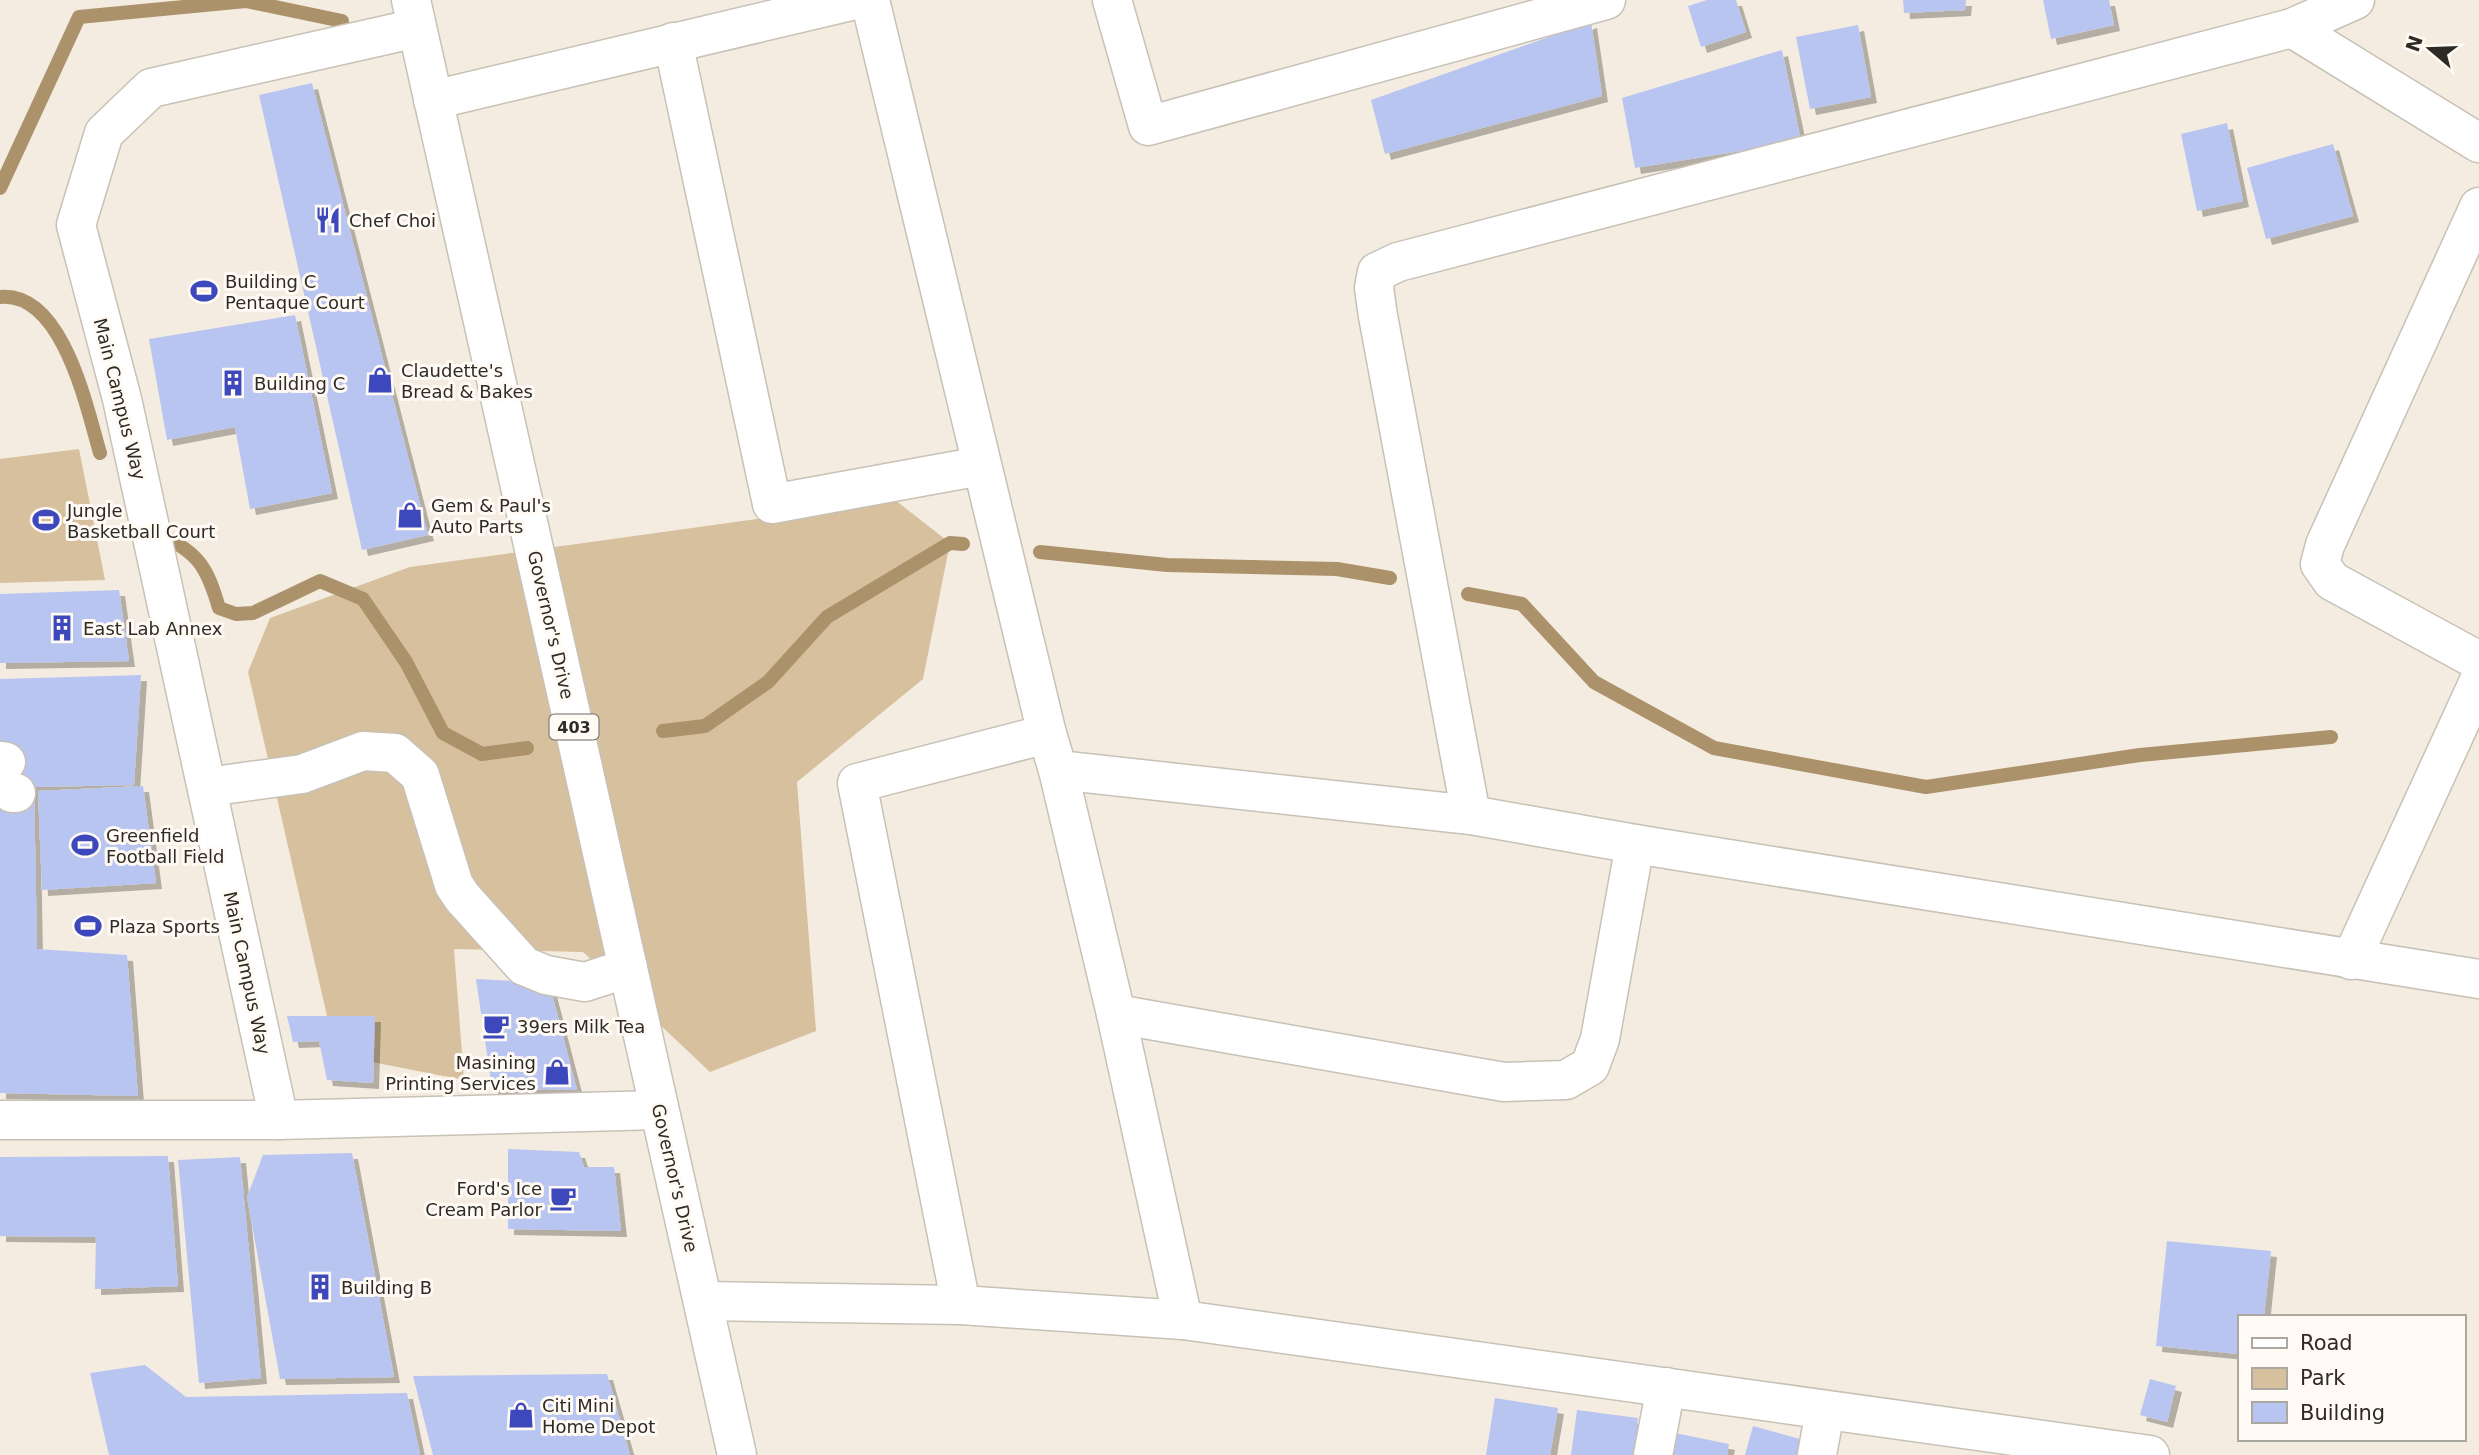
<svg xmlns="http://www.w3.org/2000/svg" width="2479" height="1455" viewBox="0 0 2479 1455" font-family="'DejaVu Sans',sans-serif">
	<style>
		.green { fill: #d6c09d }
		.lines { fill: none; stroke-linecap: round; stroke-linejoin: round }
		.stream { stroke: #ac926b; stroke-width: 14 }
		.building { fill: #b9c5f1; filter: url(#shadow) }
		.minor-casing { stroke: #c8c1b6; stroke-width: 41 }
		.major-casing { stroke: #c8c1b6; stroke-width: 41 }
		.minor { stroke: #fff; stroke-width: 38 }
		.major { stroke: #fff; stroke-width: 38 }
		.labels { text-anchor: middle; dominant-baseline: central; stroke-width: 6; stroke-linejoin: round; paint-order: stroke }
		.shield { fill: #fffaf3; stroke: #6d6964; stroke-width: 2 }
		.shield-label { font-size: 16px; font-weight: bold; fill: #2e2b27 }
		.poi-label { font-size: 18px; fill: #2e2b27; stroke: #fffaf3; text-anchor: start }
		.street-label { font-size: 18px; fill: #2e2b27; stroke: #fffaf3 }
	</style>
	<defs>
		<filter id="shadow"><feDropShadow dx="6" dy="6" stdDeviation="0" flood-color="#0004"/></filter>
	</defs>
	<rect width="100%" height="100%" fill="#f4ece0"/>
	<g class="green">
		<path d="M79,449L105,580L0,583V459Z"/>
		<path d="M895,500L950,543L923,679L797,782L816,1031L710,1072L583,952L454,949L464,1080L336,1055L248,672L270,618L410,567Z"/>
	</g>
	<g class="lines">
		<g class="stream">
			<path d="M0,188L79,17L246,1L342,21"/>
			<path d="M0,297C63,291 87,409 100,453"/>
			<path d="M159,534C199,553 207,567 219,608L236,614L253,613L320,581L363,599L406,662L443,733L482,754L527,748"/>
			<path d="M1040,552L1167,565L1337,569L1390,578"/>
			<path d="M1468,594L1522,604L1594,682L1714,748L1926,787L2140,755L2331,737"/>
			<path d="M663,731L705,726L768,682L827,617L950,543L963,544"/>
		</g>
	</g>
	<g class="building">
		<path d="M1707,0H1736L1746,32L1701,47L1688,6Z"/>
		<path d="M1903,0H1966L1965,10L1904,13Z"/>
		<path d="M2043,0H2109L2114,25L2051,39Z"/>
		<path d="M1591,22L1602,96L1385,154L1371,100Z"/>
		<path d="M1858,25L1871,97L1810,109L1796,37Z"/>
		<path d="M1782,50L1801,141L1635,168L1622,98Z"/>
		<path d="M312,83L428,535L362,550L259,95Z"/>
		<path d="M2227,123L2243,201L2197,211L2181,134Z"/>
		<path d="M2333,144L2353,216L2266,239L2247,168Z"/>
		<path d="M295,315L332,493L250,509L235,427L167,440L149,339Z"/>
		<path d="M119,590L129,661L0,663V594Z"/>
		<path d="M141,675L134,785L34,787L37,949L127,955L138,1096L0,1093V679Z"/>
		<path d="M143,786L156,883L42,890L38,791Z"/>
		<path d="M476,979L549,983L577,1090L492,1088Z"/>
		<path d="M287,1016H375L373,1083L327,1080L319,1041L293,1042Z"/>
		<path d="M508,1149L579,1152L584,1167H614L621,1231L508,1229Z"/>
		<path d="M352,1153L394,1377L280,1379L247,1197L263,1155Z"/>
		<path d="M168,1156L178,1286L95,1289L96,1237L0,1236V1157Z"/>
		<path d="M240,1157L261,1378L199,1383L178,1160Z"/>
		<path d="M2167,1241L2271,1251L2264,1317H2239V1354L2156,1346Z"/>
		<path d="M145,1365L186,1397L407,1393L420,1455H109L90,1373Z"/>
		<path d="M607,1374L630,1455H433L413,1376Z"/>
		<path d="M2150,1379L2176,1386L2167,1422L2140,1415Z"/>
		<path d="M1495,1398L1558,1408L1550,1455H1486Z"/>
		<path d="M1577,1410L1638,1418L1633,1455H1571Z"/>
		<path d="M1753,1426L1807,1441L1803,1455H1745Z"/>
		<path d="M1665,1431L1729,1444L1727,1455H1660Z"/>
	</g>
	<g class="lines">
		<g class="minor-casing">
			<g id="minor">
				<path d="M870,0L1047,734L1058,770L1116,1014L1183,1320"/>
				<path d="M1112,0L1148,126L1606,0"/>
				<path d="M2292,28L2479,143"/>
				<path d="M673,42L772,504L981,466"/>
				<path d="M433,100L855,0"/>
				<path d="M2479,207L2325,545L2320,564L2332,581L2479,661"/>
				<path d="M2,761L6,762"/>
				<path d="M1058,770L1471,815L1635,844L2479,979"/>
				<path d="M207,787L302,774L363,751L395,753L420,775L454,885L462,897L524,966L546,975L585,982L628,968"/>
				<path d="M12,793H16"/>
				<path d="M1471,815L1378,316L1374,288L1377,272L1398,262L2292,28L2355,0"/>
				<path d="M2351,960L2479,681"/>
				<path d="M1116,1014L1504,1082L1566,1080L1590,1066L1600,1039L1635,844"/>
				<path d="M0,1120H279L659,1110"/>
				<path d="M279,1120L122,399L76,225L104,133L151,88L417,28"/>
				<path d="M704,1301L961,1305L1183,1320L2150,1455"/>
				<path d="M961,1305L857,783L1047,734"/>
				<path d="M1653,1455L1666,1387"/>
				<path d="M1817,1455L1825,1411"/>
			</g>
		</g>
		<g class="major-casing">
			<path id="major" d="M411,0L737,1455"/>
		</g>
		<use href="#minor" class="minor"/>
		<use href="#major" class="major"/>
	</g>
	<defs>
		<g id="restaurant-bare" transform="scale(2.1)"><path d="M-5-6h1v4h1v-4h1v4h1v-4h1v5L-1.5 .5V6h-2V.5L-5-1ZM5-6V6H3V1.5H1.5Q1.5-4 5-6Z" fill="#3d48bc" stroke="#fffaf3" stroke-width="2.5" paint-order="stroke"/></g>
		<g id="stadium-bare" transform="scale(2.1)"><path d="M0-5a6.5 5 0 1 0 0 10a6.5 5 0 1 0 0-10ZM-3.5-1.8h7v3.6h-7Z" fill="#3d48bc" stroke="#fffaf3" stroke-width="2.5" paint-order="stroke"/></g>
		<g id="shop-bare" transform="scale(2.1)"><path d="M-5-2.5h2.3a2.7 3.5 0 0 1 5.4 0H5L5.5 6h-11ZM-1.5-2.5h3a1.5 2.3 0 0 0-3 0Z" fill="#3d48bc" stroke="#fffaf3" stroke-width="2.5" paint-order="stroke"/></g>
		<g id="building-bare" transform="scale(2.1)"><path d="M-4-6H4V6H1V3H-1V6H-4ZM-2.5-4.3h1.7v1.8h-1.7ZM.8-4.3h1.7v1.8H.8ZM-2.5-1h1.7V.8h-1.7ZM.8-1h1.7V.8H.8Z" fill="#3d48bc" stroke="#fffaf3" stroke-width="2.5" paint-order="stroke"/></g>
		<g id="cafe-bare" transform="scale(2.1)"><path d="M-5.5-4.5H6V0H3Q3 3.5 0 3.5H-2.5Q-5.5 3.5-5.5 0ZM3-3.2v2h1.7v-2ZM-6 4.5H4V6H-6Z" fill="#3d48bc" stroke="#fffaf3" stroke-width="2.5" paint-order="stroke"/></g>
	</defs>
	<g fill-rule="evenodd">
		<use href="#restaurant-bare" x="328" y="220"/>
		<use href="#stadium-bare" x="204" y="291"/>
		<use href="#shop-bare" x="380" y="380"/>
		<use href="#building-bare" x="233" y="383"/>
		<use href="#shop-bare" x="410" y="515"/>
		<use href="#stadium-bare" x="46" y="520"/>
		<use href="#building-bare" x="62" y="628"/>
		<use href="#stadium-bare" x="85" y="845"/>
		<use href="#stadium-bare" x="88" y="926"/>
		<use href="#cafe-bare" x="496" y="1026"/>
		<use href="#shop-bare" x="557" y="1072"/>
		<use href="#cafe-bare" x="563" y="1198"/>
		<use href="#building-bare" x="320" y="1287"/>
		<use href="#shop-bare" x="521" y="1415"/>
	</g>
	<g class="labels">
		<rect class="shield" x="549.5" y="714.5" width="49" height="25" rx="5"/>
		<g class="shield-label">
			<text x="574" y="727">403</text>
		</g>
		<g class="poi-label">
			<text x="349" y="220">Chef Choi</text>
			<text x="225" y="281">Building C<tspan x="225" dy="21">Pentaque Court</tspan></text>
			<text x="401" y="370">Claudette's<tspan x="401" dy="21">Bread &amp; Bakes</tspan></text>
			<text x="254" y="383">Building C</text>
			<text x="431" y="505">Gem &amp; Paul's<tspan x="431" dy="21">Auto Parts</tspan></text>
			<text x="67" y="510">Jungle<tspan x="67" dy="21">Basketball Court</tspan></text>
			<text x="83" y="628">East Lab Annex</text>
			<text x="106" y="835">Greenfield<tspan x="106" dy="21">Football Field</tspan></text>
			<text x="109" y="926">Plaza Sports</text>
			<text x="517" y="1026">39ers Milk Tea</text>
			<text x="536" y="1062" text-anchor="end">Masining<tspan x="536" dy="21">Printing Services</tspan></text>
			<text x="542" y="1188" text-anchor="end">Ford's Ice<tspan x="542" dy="21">Cream Parlor</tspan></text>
			<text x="341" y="1287">Building B</text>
			<text x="542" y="1405">Citi Mini<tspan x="542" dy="21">Home Depot</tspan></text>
		</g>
		<g class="street-label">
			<text transform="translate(120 399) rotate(76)">Main Campus Way</text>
			<text transform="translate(551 625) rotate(77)">Governor's Drive</text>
			<text transform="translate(247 973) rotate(78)">Main Campus Way</text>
			<text transform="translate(675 1178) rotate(77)">Governor's Drive</text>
		</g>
	</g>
	<rect x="2238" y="1315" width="228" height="126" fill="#fffaf3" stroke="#aba7a1" stroke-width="2"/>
	<rect x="2252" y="1338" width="35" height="10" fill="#ffffff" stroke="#aba7a1" stroke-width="2"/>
	<text x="2300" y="1350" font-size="21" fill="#2e2b27">Road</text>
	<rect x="2252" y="1368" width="35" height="21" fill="#d6c09d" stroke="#aba7a1" stroke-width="2"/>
	<text x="2300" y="1385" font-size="21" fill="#2e2b27">Park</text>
	<rect x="2252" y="1402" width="35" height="21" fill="#b9c5f1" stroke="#aba7a1" stroke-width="2"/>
	<text x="2300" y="1420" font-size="21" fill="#2e2b27">Building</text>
	<g transform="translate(2430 49) rotate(289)" stroke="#fffaf3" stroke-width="5" paint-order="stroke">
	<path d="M0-5L12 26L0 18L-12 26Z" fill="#2e2b27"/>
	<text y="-10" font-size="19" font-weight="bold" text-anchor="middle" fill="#2e2b27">N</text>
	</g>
</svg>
